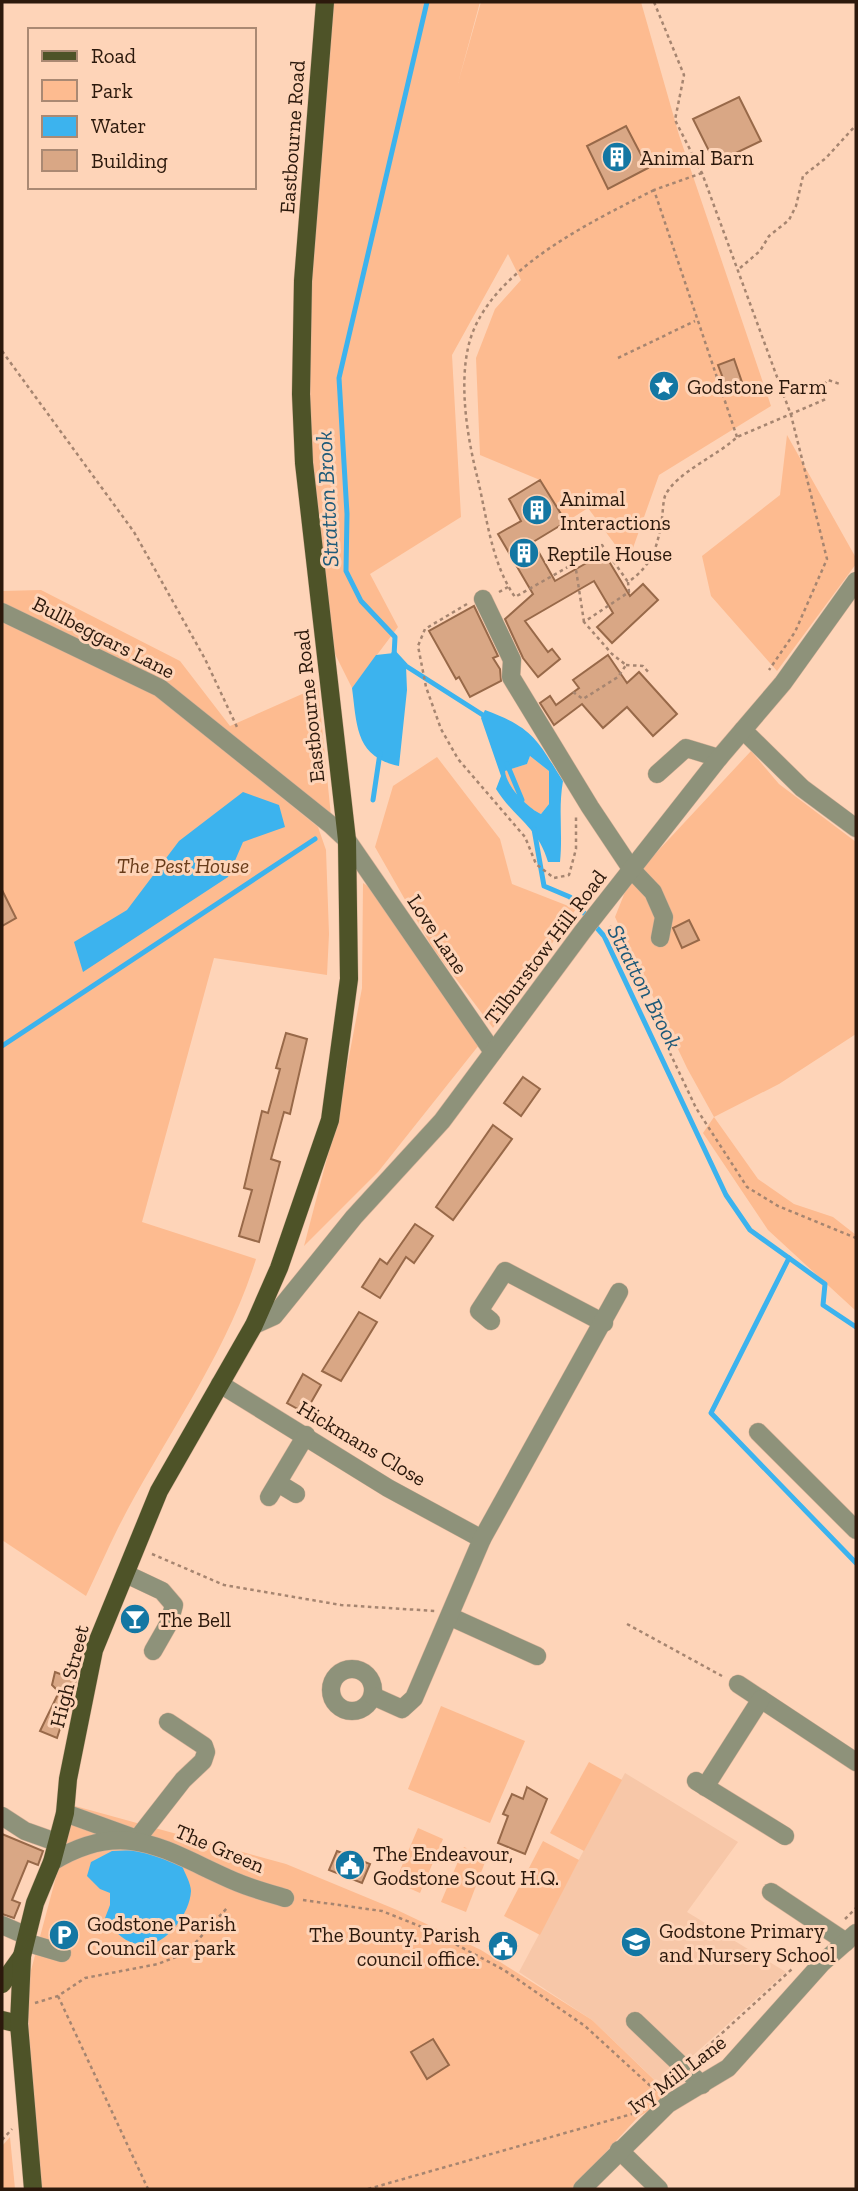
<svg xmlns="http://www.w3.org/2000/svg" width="858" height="2191" viewBox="0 0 858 2191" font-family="'Zilla Slab',serif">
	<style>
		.built { fill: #f7c7a8 }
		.green { fill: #fdbb90 }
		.water { fill: #3cb3ee; fill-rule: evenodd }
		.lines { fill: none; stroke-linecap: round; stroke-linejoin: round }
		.stream { stroke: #3cb3ee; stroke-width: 5 }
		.building { fill: #d9a785; stroke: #986949; stroke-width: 2 }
		.minor-casing { stroke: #d8b299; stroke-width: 19 }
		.major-casing { stroke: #d8b299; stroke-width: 19 }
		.path { stroke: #a68570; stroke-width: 2.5; stroke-dasharray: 3.5 3.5; stroke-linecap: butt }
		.minor { stroke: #8e927a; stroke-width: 18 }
		.major { stroke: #4e5328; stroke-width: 18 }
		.labels { text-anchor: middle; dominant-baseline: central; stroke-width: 6; stroke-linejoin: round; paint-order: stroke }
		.street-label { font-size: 21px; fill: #2c190c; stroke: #fed4b8 }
		.poi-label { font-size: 21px; fill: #2c190c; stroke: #fed4b8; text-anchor: start }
		.park-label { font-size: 21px; font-style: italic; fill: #683b19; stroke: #fed4b8 }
		.water-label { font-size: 23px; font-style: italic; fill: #1e5a79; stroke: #fed4b8 }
	</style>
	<rect width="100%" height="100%" fill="#fed4b8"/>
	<path class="built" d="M625,1773L738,1842L687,1912L786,1972L660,2085L592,2020L519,1972Z"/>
	<g class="green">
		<path d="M325,2H480L458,83L481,2H641L679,135L771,406L659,475L628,562L588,508L566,522L540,480L480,455L476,358L495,309L521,280L508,254L452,355L461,517L370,574L398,627L352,688L325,634L301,394Z"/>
		<path d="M787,435L856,558V564L777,671L711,596L702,556L780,495Z"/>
		<path d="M41,590L180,661L230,726L318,687L331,816L217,745L318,827L326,850L329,934L327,975L214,958L142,1222L256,1259C226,1356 164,1438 118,1528C107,1550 97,1573 86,1596L2,1540V591Z"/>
		<path d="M751,751L779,784L856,842V1034L779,1084L714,1117L758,1179L794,1204L833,1217L856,1235V1311L768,1230L703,1133L714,1117L687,1068L615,917L629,882Z"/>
		<path d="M530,756L549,771V804L541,814C527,808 507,786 504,771L527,764Z"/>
		<path d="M437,757L500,839L512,884L576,909L493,1028L432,947L375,847L393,786Z"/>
		<path d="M363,883L375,891L479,1045L378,1172L304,1246L337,1120L362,988Z"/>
		<path d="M441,1706L525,1741L490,1823L408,1789Z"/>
		<path d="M589,1762L622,1780L584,1851L550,1833Z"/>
		<path d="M75,1806L286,1864L397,1910L481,1950L592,2020L672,2097L638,2117L572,2189H40L26,1989Z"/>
		<path d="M418,1828L443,1839L420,1893L395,1882Z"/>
		<path d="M543,1841L579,1860L540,1935L504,1916Z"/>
		<path d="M464,1847L487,1857L466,1912L441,1902Z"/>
		<path d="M10,2137L15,2189H2V2146Z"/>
	</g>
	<g class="water">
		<path d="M394,653L406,666L407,690L399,766C355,757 357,725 352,688L376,655Z"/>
		<path d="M485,710C534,728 537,740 563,781C558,810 563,833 560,862H548C538,827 514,818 496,789L501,776L481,718ZM530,756L549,771V804L541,814C528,808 506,786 505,771L527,764Z"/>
		<path d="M243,792L279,805L285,827L243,842L228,877L83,972L74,942L127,910L179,841Z"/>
		<path d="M136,1850L161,1856L182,1866C185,1873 191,1884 191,1891C190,1913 167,1945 144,1945C126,1945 114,1931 105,1918L110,1905V1893L100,1889L87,1876L91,1862L112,1851Z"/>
	</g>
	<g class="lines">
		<g class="stream">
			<path d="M394,653L406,666L486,717"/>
			<path d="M394,656L395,637L361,601L346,571L347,514L339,378L427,2"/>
			<path d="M507,764L522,800"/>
			<path d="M373,800L380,753"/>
			<path d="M534,829L544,886L570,897L604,936L726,1195L750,1230L789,1258L711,1413L856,1563"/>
			<path d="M2,1046L315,839"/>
			<path d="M789,1258L825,1284L823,1305L856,1327"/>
		</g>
	</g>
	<g class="building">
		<path d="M739,97L761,141L715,163L693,119Z"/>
		<path d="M626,126L648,168L608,189L587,146Z"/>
		<path d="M734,359L744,388L729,394L718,365Z"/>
		<path d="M540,480L566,522L533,542L555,581L604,553L630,596L643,584L658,600L612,643L597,627L613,613L594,581L525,621L548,652L552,649L560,659L538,677L523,658L505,619L533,594L498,534L521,521L509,499Z"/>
		<path d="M474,606L498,656L493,658L500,669L501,681L470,697L459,677L456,679L429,631Z"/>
		<path d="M608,655L627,683L639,672L677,714L653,736L627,707L603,728L582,704L554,725L540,703L550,696L556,705L579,688L573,680Z"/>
		<path d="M2,890L16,918L2,926Z"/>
		<path d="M689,920L699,940L682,948L673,928Z"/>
		<path d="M286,1033L307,1039L290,1114L284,1112L271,1159L280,1162L259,1242L239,1236L252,1190L244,1188L262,1111L268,1113L280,1069L276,1068Z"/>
		<path d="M523,1077L540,1089L521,1116L504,1103Z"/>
		<path d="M493,1125L512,1139L453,1220L436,1207Z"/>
		<path d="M415,1224L433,1236L414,1263L406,1257L380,1298L362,1287L380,1259L387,1264Z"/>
		<path d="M359,1312L377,1322L341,1381L322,1371Z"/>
		<path d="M303,1374L321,1385L305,1413L287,1403Z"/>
		<path d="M55,1672L76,1680L57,1738L40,1731L59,1692L52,1685Z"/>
		<path d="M527,1787L547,1799L525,1854L498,1843L508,1816L503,1814L512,1794L523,1799Z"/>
		<path d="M2,1834L43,1851L38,1865L28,1861L12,1900L20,1903L14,1918L2,1914Z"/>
		<path d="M337,1851L370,1864L362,1883L329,1870Z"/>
		<path d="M496,1934L517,1946L509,1958L489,1946Z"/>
		<path d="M433,2039L449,2065L427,2079L411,2052Z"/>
	</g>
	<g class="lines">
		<g class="minor-casing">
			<g id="minor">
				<path d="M483,599L512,660L511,677L590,807L632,870L653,892L664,917L660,938"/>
				<path d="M2,612L160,688L331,825L347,840L493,1052"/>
				<path d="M743,730L802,788L856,828"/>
				<path d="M657,774L686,748L719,758"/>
				<path d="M491,1321L479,1311L505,1271L604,1323"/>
				<path d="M254,1325L274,1316L354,1217L442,1121L583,931L719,758L783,683L856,581"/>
				<path d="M220,1384L388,1488L482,1539"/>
				<path d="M758,1432L856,1530"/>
				<path d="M278,1483L296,1494"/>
				<path d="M269,1497L306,1435"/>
				<path d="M126,1574L162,1591L174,1605L169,1623L153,1651"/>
				<path d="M451,1617L537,1656"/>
				<circle cx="352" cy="1690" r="21"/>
				<path d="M738,1684L856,1762"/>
				<path d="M373,1696L402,1709L414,1698L482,1539L619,1292"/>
				<path d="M696,1781L785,1836"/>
				<path d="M705,1787L761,1699"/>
				<path d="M65,1813L137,1839L183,1780L203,1761L206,1752L204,1746L168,1722"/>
				<path d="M2,1816L25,1831L56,1842"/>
				<path d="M52,1862C126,1817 165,1851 234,1881C250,1888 268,1893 285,1898"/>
				<path d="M771,1892L846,1942"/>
				<path d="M2,1925L27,1936"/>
				<path d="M25,1942L62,1953"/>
				<path d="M635,2021L702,2085"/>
				<path d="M619,2150L659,2189"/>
				<path d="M582,2189L668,2104L728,2068L822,1963L856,1933"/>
			</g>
		</g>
		<g class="major-casing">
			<g id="major">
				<path d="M2,1984L22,1956"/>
				<path d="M2,2020L19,2024"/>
				<path d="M33,2189L19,2024L22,1956L35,1903L52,1862L65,1813L68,1779L94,1650L159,1491L254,1325L279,1268L330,1120L349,979L347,840L304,463L301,394L303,281L325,2"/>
			</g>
		</g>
		<g class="path">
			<path d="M654,2L684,75L675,120L702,173L791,415L827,559L795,632L769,670"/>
			<path d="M702,173L654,190L737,437"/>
			<path d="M740,268L760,251L769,236L789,220L796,206L803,176L826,158L856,125"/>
			<path d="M2,351L134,532L205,659L237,727"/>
			<path d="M618,358L695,321"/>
			<path d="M575,563L515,597C492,564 487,519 478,480C468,441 459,389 468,348C484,272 591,222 654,190"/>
			<path d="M499,592L508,587"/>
			<path d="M467,604L425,629L418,646L426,687L441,729L458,759L525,837L536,864L554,878L569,875L576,849V817"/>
			<path d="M584,622L575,563L602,545L628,582"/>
			<path d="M626,665L643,666L650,674"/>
			<path d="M573,692L583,699L618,677L626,665L612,654L584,622L629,592L628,582C652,566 658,546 662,518C663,511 663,502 665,496C675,473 719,455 737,437L826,399L821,388L828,380L840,384"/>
			<path d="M610,926L696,1108L747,1187L778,1206L856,1238"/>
			<path d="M152,1554L224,1585L341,1605L435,1611"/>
			<path d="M627,1624L722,1676"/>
			<path d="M303,1900L382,1911L427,1929L504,1970L585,2026L658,2093"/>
			<path d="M845,1919L856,1908"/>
			<path d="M58,1996L148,2189"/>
			<path d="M35,2003L58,1996L85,1978L158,1964L186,1953L227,1908"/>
			<path d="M696,2057L792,1969"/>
			<path d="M2,2140L12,2129"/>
			<path d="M368,2189L632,2114"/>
		</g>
		<use href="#minor" class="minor"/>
		<use href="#major" class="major"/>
	</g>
	<defs>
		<g id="building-disc" transform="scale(1.575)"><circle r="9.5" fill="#1477a3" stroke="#fed4b8"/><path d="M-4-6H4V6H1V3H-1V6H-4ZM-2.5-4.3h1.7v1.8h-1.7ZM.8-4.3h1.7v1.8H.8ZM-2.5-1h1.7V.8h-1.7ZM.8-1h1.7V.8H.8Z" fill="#fff"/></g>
		<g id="sight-disc" transform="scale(1.575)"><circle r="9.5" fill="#1477a3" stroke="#fed4b8"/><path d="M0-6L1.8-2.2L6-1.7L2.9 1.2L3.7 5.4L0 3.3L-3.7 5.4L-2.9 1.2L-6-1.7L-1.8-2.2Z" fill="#fff"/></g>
		<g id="bar-disc" transform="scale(1.575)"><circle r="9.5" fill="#1477a3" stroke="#fed4b8"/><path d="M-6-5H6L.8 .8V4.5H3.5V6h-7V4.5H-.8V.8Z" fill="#fff"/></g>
		<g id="civic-disc" transform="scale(1.575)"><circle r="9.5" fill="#1477a3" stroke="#fed4b8"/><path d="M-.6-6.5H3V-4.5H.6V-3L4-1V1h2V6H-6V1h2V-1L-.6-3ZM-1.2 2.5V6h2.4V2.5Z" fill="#fff"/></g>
		<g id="parking-disc" transform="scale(1.575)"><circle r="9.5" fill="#1477a3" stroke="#fed4b8"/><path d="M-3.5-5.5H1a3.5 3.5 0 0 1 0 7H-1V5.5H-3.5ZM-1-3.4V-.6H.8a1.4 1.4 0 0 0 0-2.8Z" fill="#fff"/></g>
		<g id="school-disc" transform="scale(1.575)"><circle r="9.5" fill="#1477a3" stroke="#fed4b8"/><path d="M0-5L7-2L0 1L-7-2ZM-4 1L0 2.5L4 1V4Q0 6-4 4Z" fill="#fff"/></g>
	</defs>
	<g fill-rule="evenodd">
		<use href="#building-disc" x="617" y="157"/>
		<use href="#sight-disc" x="664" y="386"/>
		<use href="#building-disc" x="537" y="510"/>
		<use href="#building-disc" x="524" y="553"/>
		<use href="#bar-disc" x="135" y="1619"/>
		<use href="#civic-disc" x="350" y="1865"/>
		<use href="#parking-disc" x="64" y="1935"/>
		<use href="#school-disc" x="636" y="1942"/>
		<use href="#civic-disc" x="503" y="1946"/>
	</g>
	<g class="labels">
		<g class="street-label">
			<text transform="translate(292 137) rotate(-86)">Eastbourne Road</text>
			<text transform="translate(104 637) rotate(27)">Bullbeggars Lane</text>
			<text transform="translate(309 706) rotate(-96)">Eastbourne Road</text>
			<text transform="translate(438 934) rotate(56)">Love Lane</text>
			<text transform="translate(545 947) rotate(-53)">Tilburstow Hill Road</text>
			<text transform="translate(362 1443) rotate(31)">Hickmans Close</text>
			<text transform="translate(69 1676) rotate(-76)">High Street</text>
			<text transform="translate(220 1848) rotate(23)">The Green</text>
			<text transform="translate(677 2074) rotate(-37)">Ivy Mill Lane</text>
		</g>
		<g class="poi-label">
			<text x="640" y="157">Animal Barn</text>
			<text x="687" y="386">Godstone Farm</text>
			<text x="560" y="498">Animal<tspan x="560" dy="24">Interactions</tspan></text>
			<text x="547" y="553">Reptile House</text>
			<text x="158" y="1619">The Bell</text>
			<text x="373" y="1853">The Endeavour,<tspan x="373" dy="24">Godstone Scout H.Q.</tspan></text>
			<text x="87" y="1923">Godstone Parish<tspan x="87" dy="24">Council car park</tspan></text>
			<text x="659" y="1930">Godstone Primary<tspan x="659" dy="24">and Nursery School</tspan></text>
			<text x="480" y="1934" text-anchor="end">The Bounty. Parish<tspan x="480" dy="24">council office.</tspan></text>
		</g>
		<g class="park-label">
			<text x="183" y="865">The Pest House</text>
		</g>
		<g class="water-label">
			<text transform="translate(327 499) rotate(-93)">Stratton Brook</text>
			<text transform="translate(645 987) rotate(63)">Stratton Brook</text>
		</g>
	</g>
	<rect width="858" height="2191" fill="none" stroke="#2c190c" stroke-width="7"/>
	<rect x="28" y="28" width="228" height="161" fill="#fed4b8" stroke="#aa8973" stroke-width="2"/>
	<rect x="42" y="51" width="35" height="10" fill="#4e5328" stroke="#aa8973" stroke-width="2"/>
	<text x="91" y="63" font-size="21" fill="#2c190c">Road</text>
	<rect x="42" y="80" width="35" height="21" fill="#fdbb90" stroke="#aa8973" stroke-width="2"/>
	<text x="91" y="98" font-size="21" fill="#2c190c">Park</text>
	<rect x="42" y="116" width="35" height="21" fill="#3cb3ee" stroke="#aa8973" stroke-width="2"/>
	<text x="91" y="133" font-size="21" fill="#2c190c">Water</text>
	<rect x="42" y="150" width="35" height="21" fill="#d9a785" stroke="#aa8973" stroke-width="2"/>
	<text x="91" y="168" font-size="21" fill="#2c190c">Building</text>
</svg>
